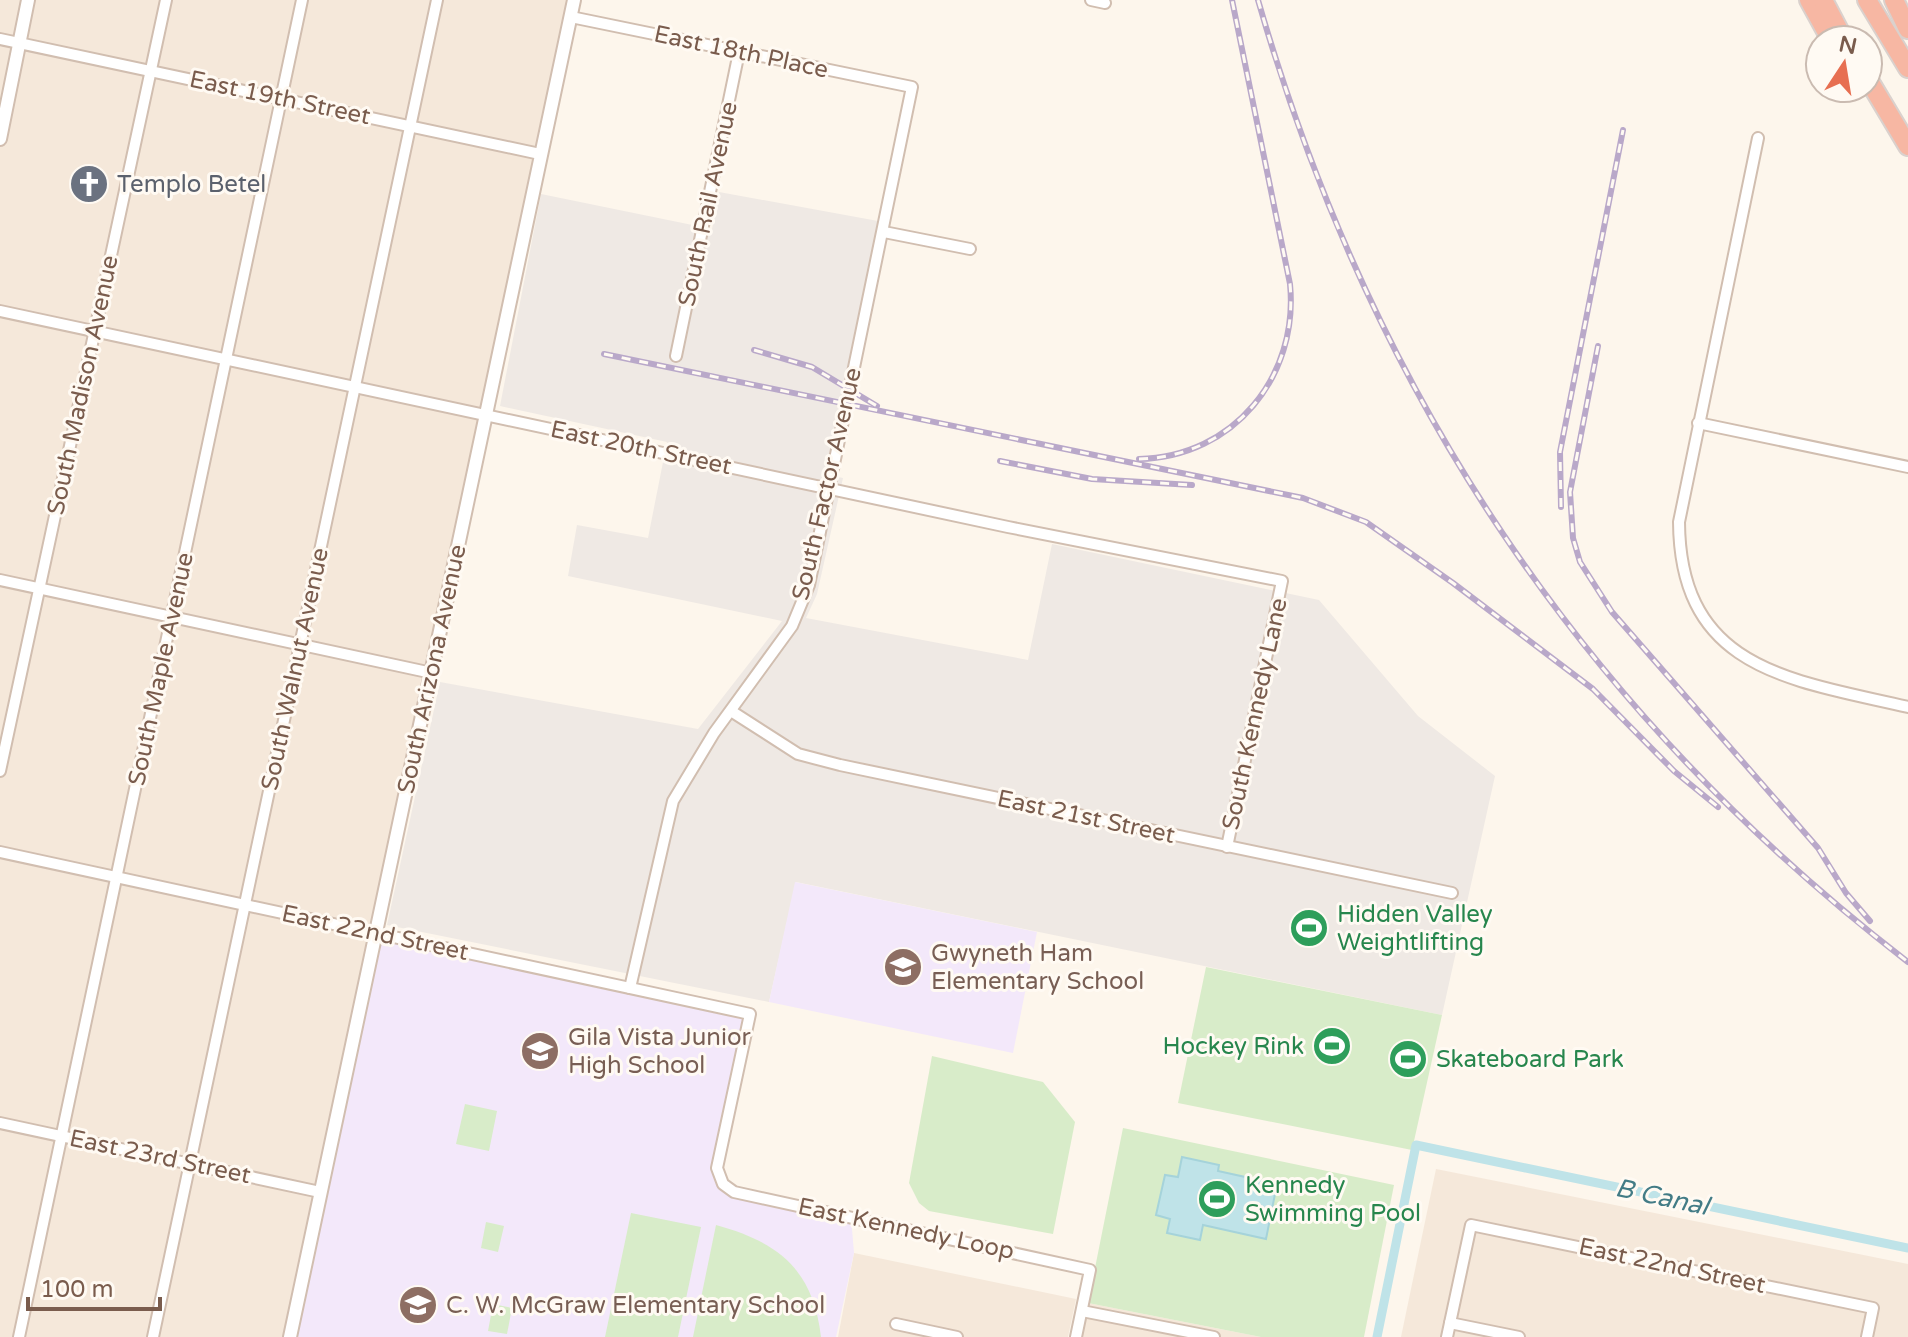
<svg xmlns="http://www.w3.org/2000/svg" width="1908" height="1337" viewBox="0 0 1908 1337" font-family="'Varela Round',sans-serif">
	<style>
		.residential { fill: #f5e8da }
		.industrial { fill: #efe9e4 }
		.education { fill: #f3e8fa }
		.green { fill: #d8ecc9 }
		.water { fill: #bfe3e8; stroke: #a5d3da; stroke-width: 2 }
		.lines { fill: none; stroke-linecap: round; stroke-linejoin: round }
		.canal { stroke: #bfe3e8; stroke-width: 9 }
		.minor-casing { stroke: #d1beb0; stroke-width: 14 }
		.tertiary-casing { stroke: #d1beb0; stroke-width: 16 }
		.motorway-casing { stroke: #dad1cd; stroke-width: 22 }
		.minor { stroke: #fff; stroke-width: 10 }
		.tertiary { stroke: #fff; stroke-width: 12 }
		.motorway { stroke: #f7b7a3; stroke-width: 18 }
		.rail-casing { stroke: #b9a8c9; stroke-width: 6 }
		.rail { stroke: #fffaf3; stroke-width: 3; stroke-dasharray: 9; stroke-linecap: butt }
		.labels { text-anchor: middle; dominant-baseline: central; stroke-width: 6; stroke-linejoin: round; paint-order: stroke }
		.street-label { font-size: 24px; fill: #7a5c4d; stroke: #fffaf3 }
		.worship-label { font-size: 24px; fill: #5b616d; stroke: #fffaf3; text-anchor: start }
		.leisure-label { font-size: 24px; fill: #27864d; stroke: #fffaf3; text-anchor: start }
		.education-label { font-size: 24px; fill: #785e54; stroke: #fffaf3; text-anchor: start }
		.water-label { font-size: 26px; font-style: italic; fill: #437c86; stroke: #fffaf3 }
	</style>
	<rect width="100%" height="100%" fill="#fdf6ec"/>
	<g class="residential">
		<path d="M0,0H574L291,1337H0Z"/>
		<path d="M1436,1169L1908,1264V1337H1401Z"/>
		<path d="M854,1253L1076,1299L1068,1337H838Z"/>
		<path d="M1088,1303L1261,1337H1082Z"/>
	</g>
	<path class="industrial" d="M719,192L878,221L825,474L843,478L817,594L806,618L1028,660L1052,544L1319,600L1418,716L1495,776L1442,1015L796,882L769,1002L387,925L440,682L698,729L782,621L568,576L577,525L648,538L667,442L500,406L541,194L712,229Z"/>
	<g class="education">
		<path d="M795,882L1037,932L1013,1053L769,1002Z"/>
		<path d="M375,933L750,1014L718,1168L723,1184L851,1217L854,1253L836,1337H290Z"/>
	</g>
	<g class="green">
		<path d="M1206,967L1442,1015L1412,1150L1178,1103Z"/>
		<path d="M932,1056L1043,1082L1075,1122L1053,1234L929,1211L919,1203L909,1183Z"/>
		<path d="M465,1104L497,1111L489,1151L456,1144Z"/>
		<path d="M1123,1128L1394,1185L1364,1337H1261L1088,1303Z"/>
		<path d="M631,1213L701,1227L678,1337H605Z"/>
		<path d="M486,1222L504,1226L498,1252L481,1248Z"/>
		<path d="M716,1225C778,1242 813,1269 821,1337H693Z"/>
		<path d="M493,1304L512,1308L507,1334L488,1331Z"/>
	</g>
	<path class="water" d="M1182,1157L1219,1165L1218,1171L1277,1184L1266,1239L1203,1225L1200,1240L1167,1233L1170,1219L1156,1215L1165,1175L1178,1177Z"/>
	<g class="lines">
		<path class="canal" d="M1377,1337L1416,1145L1908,1248"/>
		<g class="minor-casing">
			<g id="minor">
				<path d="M1091,0L1105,3"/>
				<path d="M571,17L912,87L809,585L792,626L714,733L673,801L630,988"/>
				<path d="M0,39L540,154"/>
				<path d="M1758,138L1679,522C1680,671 1793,680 1908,707"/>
				<path d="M884,232L970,249"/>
				<path d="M0,311L1008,527L1282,581L1227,847"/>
				<path d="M676,356L739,52"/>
				<path d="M1698,423L1908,467"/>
				<path d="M0,580L432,673"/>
				<path d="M731,711L798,754L840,765L1452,893"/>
				<path d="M0,771L166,0"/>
				<path d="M0,852L750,1014L717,1168L723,1184L734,1192L1090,1270L1076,1337"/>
				<path d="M0,1123L320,1192"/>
				<path d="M1082,1311L1214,1337"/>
				<path d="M1450,1323L1519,1337"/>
				<path d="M896,1324L957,1337"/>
				<path d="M19,1337L302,0"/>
				<path d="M153,1337L437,0"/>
				<path d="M1447,1337L1471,1225L1873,1308L1867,1337"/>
			</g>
		</g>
		<g class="tertiary-casing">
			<g id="tertiary">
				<path d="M0,139L28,0"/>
				<path d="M290,1337L574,0"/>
			</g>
		</g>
		<g class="motorway-casing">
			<g id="motorway">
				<path d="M1809,0L1831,40"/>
				<path d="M1823,0L1844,40"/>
				<path d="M1867,0L1908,68"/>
				<path d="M1894,0L1908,29"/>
				<path d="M1868,79L1908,146"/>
			</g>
		</g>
		<use href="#minor" class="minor"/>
		<use href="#tertiary" class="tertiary"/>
		<use href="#motorway" class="motorway"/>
		<g class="rail-casing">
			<g id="rail">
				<path d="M1258,0C1371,393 1583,712 1908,962"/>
				<path d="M1598,346L1570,492L1573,538L1580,562L1612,612L1818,848L1846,893L1870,921"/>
				<path d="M754,350L812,367L877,406"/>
				<path d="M604,354L1303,498L1366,522L1453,583L1593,689L1674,771L1718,807"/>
				<path d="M1139,459C1234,457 1299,376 1290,284L1232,0"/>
				<path d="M1000,461L1092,479L1192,485"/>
				<path d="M1561,507L1560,452L1623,130"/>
			</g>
		</g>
		<use href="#rail" class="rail"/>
	</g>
	<defs>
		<g id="church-disc" transform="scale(2)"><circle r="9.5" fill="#6b7280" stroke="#fffaf3"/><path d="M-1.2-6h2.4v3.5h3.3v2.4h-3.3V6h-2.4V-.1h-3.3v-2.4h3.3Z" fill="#fff"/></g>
		<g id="stadium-disc" transform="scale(2)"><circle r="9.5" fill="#2e9e5b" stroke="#fffaf3"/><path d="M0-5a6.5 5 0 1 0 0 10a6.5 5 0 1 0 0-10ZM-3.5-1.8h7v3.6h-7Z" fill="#fff"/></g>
		<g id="school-disc" transform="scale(2)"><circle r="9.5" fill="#8d6e63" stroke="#fffaf3"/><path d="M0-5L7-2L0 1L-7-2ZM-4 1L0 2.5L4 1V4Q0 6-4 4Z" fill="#fff"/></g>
	</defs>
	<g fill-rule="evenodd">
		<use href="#church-disc" x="89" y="184"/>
		<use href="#stadium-disc" x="1309" y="928"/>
		<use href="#school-disc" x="903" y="967"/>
		<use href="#stadium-disc" x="1332" y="1046"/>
		<use href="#school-disc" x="540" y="1051"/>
		<use href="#stadium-disc" x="1408" y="1059"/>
		<use href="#stadium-disc" x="1217" y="1199"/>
		<use href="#school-disc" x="418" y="1305"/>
	</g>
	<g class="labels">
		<g class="street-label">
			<text transform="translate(741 52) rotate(12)">East 18th Place</text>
			<text transform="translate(280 98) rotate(12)">East 19th Street</text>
			<text transform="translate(708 204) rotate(-78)">South Rail Avenue</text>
			<text transform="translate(83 385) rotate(-78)">South Madison Avenue</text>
			<text transform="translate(641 448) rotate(12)">East 20th Street</text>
			<text transform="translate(827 484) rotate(-77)">South Factor Avenue</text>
			<text transform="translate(161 669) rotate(-78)">South Maple Avenue</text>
			<text transform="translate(295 669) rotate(-78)">South Walnut Avenue</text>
			<text transform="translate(432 669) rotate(-78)">South Arizona Avenue</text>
			<text transform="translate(1255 714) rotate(-78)">South Kennedy Lane</text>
			<text transform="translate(1086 817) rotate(12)">East 21st Street</text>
			<text transform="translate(375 933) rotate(12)">East 22nd Street</text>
			<text transform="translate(160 1157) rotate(12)">East 23rd Street</text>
			<text transform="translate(906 1229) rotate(12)">East Kennedy Loop</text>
			<text transform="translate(1672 1266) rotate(12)">East 22nd Street</text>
		</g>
		<g class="worship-label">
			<text x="117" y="184">Templo Betel</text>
		</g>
		<g class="leisure-label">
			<text x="1337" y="914">Hidden Valley<tspan x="1337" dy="28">Weightlifting</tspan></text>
			<text x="1304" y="1046" text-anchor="end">Hockey Rink</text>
			<text x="1436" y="1059">Skateboard Park</text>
			<text x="1245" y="1185">Kennedy<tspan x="1245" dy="28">Swimming Pool</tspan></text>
		</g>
		<g class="education-label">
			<text x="931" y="953">Gwyneth Ham<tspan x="931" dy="28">Elementary School</tspan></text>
			<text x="568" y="1037">Gila Vista Junior<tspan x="568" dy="28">High School</tspan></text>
			<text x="446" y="1305">C. W. McGraw Elementary School</text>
		</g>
		<g class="water-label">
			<text transform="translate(1662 1197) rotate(12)">B Canal</text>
		</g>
	</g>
	<g transform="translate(1844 64) rotate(12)"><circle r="38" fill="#fffaf3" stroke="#cabbb1" stroke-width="2"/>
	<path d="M0-6L14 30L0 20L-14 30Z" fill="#e76f51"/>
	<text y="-12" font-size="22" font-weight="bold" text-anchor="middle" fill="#7a5c4d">N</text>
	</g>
	<path d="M28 1297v12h132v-12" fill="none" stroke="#7a5c4d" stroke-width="4"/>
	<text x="40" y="1297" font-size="24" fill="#7a5c4d" stroke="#fffaf3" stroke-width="6" paint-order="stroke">100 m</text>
</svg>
